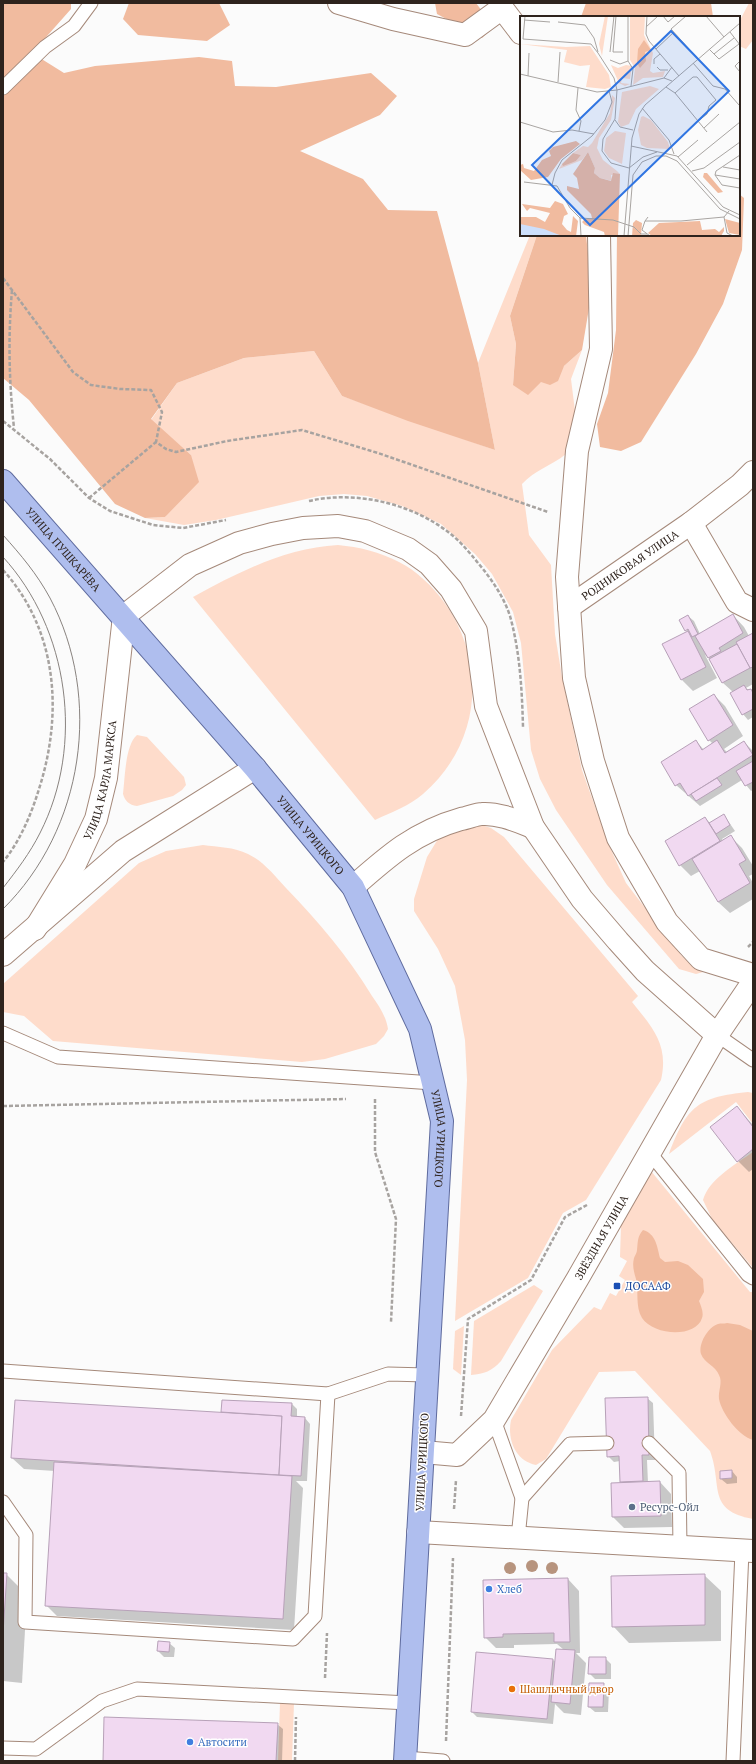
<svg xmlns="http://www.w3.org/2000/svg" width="756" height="1764" viewBox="0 0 756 1764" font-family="'PT Serif',serif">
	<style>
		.green { fill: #fedccb }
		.forest { fill: #f1bb9f }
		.shadow { fill: #0003 }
		.building { fill: #f1d9f1; stroke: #b7a1b8 }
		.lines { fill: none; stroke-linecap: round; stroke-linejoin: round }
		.service-casing { stroke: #a5897a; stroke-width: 15 }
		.minor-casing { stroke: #a5897a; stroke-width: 24 }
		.tertiary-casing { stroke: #a5897a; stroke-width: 24 }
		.secondary-casing { stroke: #a5897a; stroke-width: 24 }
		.primary-casing { stroke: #5f6b9e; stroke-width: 24 }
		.path { stroke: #a7a3a0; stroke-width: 2.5; stroke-dasharray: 4 2; stroke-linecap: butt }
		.service { stroke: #fff; stroke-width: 13 }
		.minor { stroke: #fff; stroke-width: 22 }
		.tertiary { stroke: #fff; stroke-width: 22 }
		.secondary { stroke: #fff; stroke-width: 22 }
		.primary { stroke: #afbeee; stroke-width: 22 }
		.tram { stroke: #89837f; stroke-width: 1 }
		.tree { fill: #b7947e }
		.transit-dot { fill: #1a4fb4; stroke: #fff; stroke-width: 1.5 }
		.service-dot { fill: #5c6f8a; stroke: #fff; stroke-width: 1.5 }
		.shop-dot { fill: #3f7fe0; stroke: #fff; stroke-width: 1.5 }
		.food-dot { fill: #e8710a; stroke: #fff; stroke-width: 1.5 }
		.labels { text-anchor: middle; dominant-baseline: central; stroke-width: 3; stroke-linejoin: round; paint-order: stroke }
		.street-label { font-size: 11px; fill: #2e231d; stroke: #fff }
		.transit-label { font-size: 11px; fill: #164399; stroke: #fff; text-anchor: start }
		.service-label { font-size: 11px; fill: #4e5e75; stroke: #fff; text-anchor: start }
		.shop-label { font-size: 11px; fill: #366cbe; stroke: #fff; text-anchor: start }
		.food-label { font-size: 11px; fill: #c56008; stroke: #fff; text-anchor: start }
		.inset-road { fill: none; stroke: #a9a5a2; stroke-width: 1 }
		.view { fill: #3075e2; fill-opacity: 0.15; stroke: #3075e2; stroke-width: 2 }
		.inset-edge { fill: none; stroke: #2e231d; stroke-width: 2 }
	</style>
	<rect width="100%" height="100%" fill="#fbfbfb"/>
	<g class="green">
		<path d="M749,3H753V40L746,49L739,46V22Z"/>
		<path d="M530,235H537L510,316L516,344L513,384L541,382L564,366L582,350L571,379L575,411L566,454C551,466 535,470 522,484L529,535L551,565L555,634L562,677L582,770L608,843L626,883L649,913L684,950L680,954L690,964L697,962L714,969L696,974L679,969L607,885L556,810L540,779L531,750L521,643L513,612L492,574L475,554L441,524L402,506L367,496L344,494L319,496L216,520L184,525L145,518L165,517L191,455L151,420L177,383L244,358L314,351L342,396L495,450L478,363Z"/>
		<path d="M338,545C359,547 380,552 399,562C416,570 433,587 444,602C488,663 481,744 423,794C409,806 392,812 375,820L193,597C239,572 285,548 338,545Z"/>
		<path d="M137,735L147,737L184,777L186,785L182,790L173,796L137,806C129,805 125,801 123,794C125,779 125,745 137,735Z"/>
		<path d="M478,824L491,828L504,837L638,996L632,1002C653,1028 669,1045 661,1080L586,1200L563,1213L528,1278L455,1321L467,1080L465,1040L455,986L438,949L414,911V899L427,857L438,839L450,828Z"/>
		<path d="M203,845C218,847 234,847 248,854C263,861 275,876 286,888C318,921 348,956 372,996C379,1006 386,1016 388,1029L384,1036L376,1044L325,1059L302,1062L53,1041L24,1016L3,1012V984L139,863L166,851Z"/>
		<path d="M748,1092L753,1093V1124L736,1102L669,1154C687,1106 698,1097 748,1092Z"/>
		<path d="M753,1152V1268L712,1219L703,1200C709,1179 736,1164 753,1152Z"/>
		<path d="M651,1171L750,1292H753V1519C706,1510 723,1486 710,1451L635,1371L599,1372L546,1459L536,1465C515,1461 507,1439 511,1420L552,1350L594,1307L601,1310L610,1293L616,1296L625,1280L619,1276L627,1261L620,1257L621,1225Z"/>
		<path d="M534,1285L543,1291L501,1361C492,1371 484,1374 471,1375L474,1321Z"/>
		<path d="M464,1326L461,1375L453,1369L455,1331Z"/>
		<path d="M280,1703H294L292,1761H278Z"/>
	</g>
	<g class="forest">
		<path d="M3,3H71V9L32,53L64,73L95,66L199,57L232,61L235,86L276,87L371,73L397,96L380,115L300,151L363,179L388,210L437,211L478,363L495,450L408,421L342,396L314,351L244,358L177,383L151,419L191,455L199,482L165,517L145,518L115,504L29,400L3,378Z"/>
		<path d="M129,3H219L230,25L207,41L138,35L123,19Z"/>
		<path d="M435,3H476L494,27L482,38L437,14Z"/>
		<path d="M586,3H711L713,17H581Z"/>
		<path d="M739,194L744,198L742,250L723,304L696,354L641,442L621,451L600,447L597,424L608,393L616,330L617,235H739Z"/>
		<path d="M537,235H586L592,290L582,350L564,366L558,381L550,385L541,382L528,395L513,385L516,344L510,316Z"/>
		<path d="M643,1230C656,1234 657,1246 660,1258L665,1262L678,1261L688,1265L703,1279L704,1292L699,1301C701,1306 704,1313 702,1318C696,1338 654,1336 642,1318C635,1306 639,1292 636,1279C634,1272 632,1266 634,1258C635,1255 637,1253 637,1250C638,1242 637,1237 643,1230Z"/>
		<path d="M727,1323L740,1325L753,1331V1440C739,1436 722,1414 719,1399C718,1391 723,1382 719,1375C716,1366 704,1363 701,1354C698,1344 708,1327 718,1324C721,1323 724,1324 727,1323Z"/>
	</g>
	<g class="shadow">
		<path d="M733,615L744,627L749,636L753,634V684L746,688L753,693V717L748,720L743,714L733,692L723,683L711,660L705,655L717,678L693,691L682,680L688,616L694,621L700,634Z"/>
		<path d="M714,695L725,706L743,736L724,749L727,752L744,742L753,751V790L751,791L742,780L700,806L676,785L696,741L704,750L713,744L709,740Z"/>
		<path d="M724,815L735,831L722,839L723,841L731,837L742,848L753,866V874L749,876L753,883V899L730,913L718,902L700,871L691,876L680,865L705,818L710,823Z"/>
		<path d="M737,1107L753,1125V1169L749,1172L738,1161Z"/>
		<path d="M647,1398L653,1403L655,1460H647L648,1483L660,1482L671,1494L672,1527L624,1528L613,1517L623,1483L621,1481L620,1461L614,1462L608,1456Z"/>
		<path d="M292,1404L297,1409V1418H305L310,1424L307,1481H296L303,1488L294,1630L57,1616L46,1605L55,1471L24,1469L12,1458L224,1413L222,1412Z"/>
		<path d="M732,1471L737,1477V1483L727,1484L721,1479Z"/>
		<path d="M3,1574H6L27,1595L22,1683L3,1681Z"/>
		<path d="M704,1575L721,1591V1641L629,1643L613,1626Z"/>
		<path d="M568,1579L579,1591L580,1653H576L586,1663L581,1715L564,1713L555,1704L553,1724L477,1717L472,1712L553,1660L556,1662L564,1650L557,1644L514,1645V1648H496L485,1637Z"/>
		<path d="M169,1643L175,1648L174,1657H164L158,1651Z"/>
		<path d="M605,1658L611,1664V1679H595L589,1673Z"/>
		<path d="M603,1684L609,1690L608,1712H595L589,1707Z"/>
		<path d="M277,1724L283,1729L282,1761H104Z"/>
	</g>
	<g class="building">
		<path d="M733,614L743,633L719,648L721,651L708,658L695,636Z"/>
		<path d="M688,615L698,634L692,637L688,629L685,631L679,620Z"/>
		<path d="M688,631L706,667L681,680L662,644Z"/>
		<path d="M753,633V667L750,668L736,642Z"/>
		<path d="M737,644L750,668L722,683L709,659Z"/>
		<path d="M744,685L747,690L751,689L753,693V709L742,715L730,693Z"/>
		<path d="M714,694L733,725L708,741L689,709Z"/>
		<path d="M696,740L702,750L717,740L725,753L744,741L753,755L688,796L680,783L675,786L661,762Z"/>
		<path d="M753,761V782L745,786L736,771Z"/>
		<path d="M717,778L722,785L696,801L691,794Z"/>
		<path d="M724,814L730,825L716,834L709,823Z"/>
		<path d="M705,817L720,841L679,866L665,841Z"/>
		<path d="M731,835L746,860L739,864L750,883L718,902L692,859Z"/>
		<path d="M737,1106L753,1127V1149L737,1162L710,1127Z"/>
		<path d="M648,1397L649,1455H642L643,1481L620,1482L619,1456L607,1457L605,1398Z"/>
		<path d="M15,1400L282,1416L279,1475L11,1458Z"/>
		<path d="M222,1400L292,1403L291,1416L305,1417L301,1476L279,1475L282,1416L221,1412Z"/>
		<path d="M54,1462L292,1476L283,1619L45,1606Z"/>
		<path d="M732,1470V1478L720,1479V1471Z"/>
		<path d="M660,1481L661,1516L612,1517L611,1483Z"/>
		<path d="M3,1573H7L3,1633Z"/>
		<path d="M705,1574V1625L612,1627L611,1576Z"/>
		<path d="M568,1578L570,1642H554V1633L503,1634V1637L484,1638L483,1580Z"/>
		<path d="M158,1641L170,1642L169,1652L157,1651Z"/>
		<path d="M556,1649L575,1650L570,1704L551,1702Z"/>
		<path d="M476,1652L553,1659L547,1719L471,1712Z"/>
		<path d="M589,1657H606V1674H588Z"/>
		<path d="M589,1683H604L603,1707H588Z"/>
		<path d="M104,1717L278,1723L276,1761H103Z"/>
	</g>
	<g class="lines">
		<g class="service-casing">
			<g id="service">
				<path d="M3,88L45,47L74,26L91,3"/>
				<path d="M3,1033L58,1057L433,1083"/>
				<path d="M717,1035L753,1060"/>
				<path d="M650,1153L748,1275L753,1278"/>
				<path d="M3,1371L328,1394L388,1374L427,1375"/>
				<path d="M494,1420L522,1498L518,1538"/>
				<path d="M649,1443L679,1473L680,1548"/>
				<path d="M522,1498L570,1444L607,1443"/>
				<path d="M3,1502L26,1535L25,1622L293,1639L315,1616L328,1394"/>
				<path d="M3,1748L36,1749L102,1701L137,1689L408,1703"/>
				<path d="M405,1758L443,1761"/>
				<path d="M733,1761L742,1551"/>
			</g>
		</g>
		<g class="minor-casing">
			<g id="minor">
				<path d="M339,3L393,19L465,35L502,8L521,33"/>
				<path d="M599,235L601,349L577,451L567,577L574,678L593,761L618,838L667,922L701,959L753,975"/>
				<path d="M691,523L737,602L753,610"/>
				<path id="s1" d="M569,607L691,523L740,485L753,472"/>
				<path d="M418,1532L753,1551"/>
			</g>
		</g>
		<g class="tertiary-casing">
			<g id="tertiary">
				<path d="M124,616L190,565L239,543L272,534L303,528L338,526L365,531L408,549L429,564L451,589L476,631L486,706L533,827L582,899L618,941L645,971L717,1035"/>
				<path d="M353,887C388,856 415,832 461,819C468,818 476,814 482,814C499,813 517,821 533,827"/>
				<path id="s2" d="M423,1452L457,1455L494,1420L578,1278L717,1035L753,982"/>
			</g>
		</g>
		<g class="secondary-casing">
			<g id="secondary">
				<path id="s3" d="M35,929L75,864L96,819L106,778L124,616"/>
				<path d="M3,955L123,851L255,768"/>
			</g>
		</g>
		<g class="primary-casing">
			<g id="primary">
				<path id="s4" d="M3,481L255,768L353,887L420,1029L442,1121L405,1761"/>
			</g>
		</g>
		<g class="path">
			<path d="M3,278L73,372L91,385L120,389L151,390L162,412L156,442L166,449L176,452L227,441L302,430L378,453L548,512"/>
			<path d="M12,290C8,338 9,381 14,428"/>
			<path d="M3,421L50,459L89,498L110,511L153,525L183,528L226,520"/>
			<path d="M89,498L156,442"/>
			<path d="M309,501C357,490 414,504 452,535C464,545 473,557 483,569C494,583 504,598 510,616C520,652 522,690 523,727"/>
			<path d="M3,570C58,631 63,714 39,789C31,815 20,841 3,862"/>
			<path d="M748,947L753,942"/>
			<path d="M375,1099V1152L396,1219L391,1322"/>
			<path d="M3,1106L346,1099"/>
			<path d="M461,1416L468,1319L531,1280L565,1217L587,1205"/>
			<path d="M454,1509L456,1480"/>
			<path d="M325,1678L327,1633"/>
			<path d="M446,1741L453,1558"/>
			<path d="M295,1761L296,1717"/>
		</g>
		<use href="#service" class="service"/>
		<use href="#minor" class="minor"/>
		<use href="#tertiary" class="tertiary"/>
		<use href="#secondary" class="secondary"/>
		<use href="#primary" class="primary"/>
		<g class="tram">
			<path d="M3,535C21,555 37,574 50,598C103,698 84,829 3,909"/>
			<path d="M3,557C69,629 85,745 40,833C30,853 17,870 3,888"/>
		</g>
	</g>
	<g class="tree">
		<circle cx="532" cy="1566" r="6"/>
		<circle cx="510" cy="1568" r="6"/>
		<circle cx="552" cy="1568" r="6"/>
	</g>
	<rect class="transit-dot" x="613" y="1282" width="8" height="8" rx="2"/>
	<circle class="service-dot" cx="632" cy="1507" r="4"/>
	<g class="shop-dot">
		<circle cx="489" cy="1589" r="4"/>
		<circle cx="190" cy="1742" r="4"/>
	</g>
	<circle class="food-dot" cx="512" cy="1689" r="4"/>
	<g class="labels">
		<g class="street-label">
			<text stroke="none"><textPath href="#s4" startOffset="91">УЛИЦА ПУШКАРЁВА</textPath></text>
			<text stroke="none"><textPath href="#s1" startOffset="74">РОДНИКОВАЯ УЛИЦА</textPath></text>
			<text stroke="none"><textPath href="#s3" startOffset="165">УЛИЦА КАРЛА МАРКСА</textPath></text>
			<text stroke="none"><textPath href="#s4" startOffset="469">УЛИЦА УРИЦКОГО</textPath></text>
			<text stroke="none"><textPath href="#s4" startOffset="805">УЛИЦА УРИЦКОГО</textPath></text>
			<text stroke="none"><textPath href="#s2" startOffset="297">ЗВЁЗДНАЯ УЛИЦА</textPath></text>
			<text transform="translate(422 1462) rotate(-87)">УЛИЦА УРИЦКОГО</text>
		</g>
		<g class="transit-label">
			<text x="625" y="1286">ДОСААФ</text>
		</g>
		<g class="service-label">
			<text x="640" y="1507">Ресурс-Ойл</text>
		</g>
		<g class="shop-label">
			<text x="497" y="1589">Хлеб</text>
			<text x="198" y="1742">Автосити</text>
		</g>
		<g class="food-label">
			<text x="520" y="1689">Шашлычный двор</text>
		</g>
	</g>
	<g transform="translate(520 16)">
		<rect width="220" height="220" fill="#fbfbfb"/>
		<path d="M85,0H88L82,40L79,28ZM110,0H125L124,19L133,37L130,55L133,57L145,55L143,61L123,62L113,69L115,52L110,44ZM0,28L46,31L70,30L89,59L91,71L85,73L66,71L70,49L60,50L44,46L47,34ZM91,49L98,52L106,49L112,50L110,63L102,62L101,67L110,68L105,70L99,67ZM130,70L139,73L116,93L109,108L101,111L98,106L102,76ZM92,79L95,82L91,104L79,122L77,132L83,144L97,155L100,158L91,159L92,165L80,162L74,157L75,152L68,136L62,144L39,153L42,148L56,145L61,139L53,137L63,130L68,131L72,127L90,97ZM123,100L131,104L148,126L150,133L127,132L121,129L118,114L121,101ZM95,115L106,117L102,148L89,142L84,135L86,122Z" fill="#fedccb"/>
		<path d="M124,24L131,34L125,36L126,45L120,52L117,47L118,33ZM56,125L60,128L41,143L28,161L11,164L0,154V149L3,148L4,152L14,155L22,144L31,140L29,135L33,131ZM68,136L75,152L74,157L80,162L91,165L93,157L100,158L98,220H85L84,216L65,209L62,206L65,203L72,202L71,198L47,174V170L59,173L57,162L53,158ZM53,137L61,139L56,145L43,150L42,148ZM184,157H187L203,176L198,177L183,161ZM35,185L43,188L48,198L44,200L42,208L47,214L51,216L53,200L58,205L56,220H37L1,210L0,201H16L25,206L30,197L10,192L7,195L2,188L30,192ZM205,203L220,207V219L209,217ZM116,204L122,207L121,220H112L113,207ZM180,205L182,214L195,213L199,216L204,211V215L201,220H132L128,217L139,207Z" fill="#f1bb9f"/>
		<path d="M0,208L24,213L42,220H0Z" fill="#cddffb"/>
		<path class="inset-road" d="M5,0L3,23L71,28L78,37L94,62L97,74L95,103L83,123L82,135L91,147L109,152M96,0L93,36H103M108,0V45L113,53L111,70M127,0L126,18L129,25L159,60M143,0L148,6L155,0M166,0L151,13L178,43M186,0L204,21M4,4L30,6M38,6L65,9L74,22L78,36M126,11L138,0M210,16L220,29M136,33L154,16M189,33L199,43L219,28M90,36L94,0M194,38L214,22M90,44L100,48L108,45M220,45L215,50L220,56M173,47L193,70L205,73L219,89M134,48V43L140,38M137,51L140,54H148M0,58L77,76L97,74L144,62L152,65M8,60L9,37M144,62L152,51M38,66L40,36M146,71L155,77L178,105L187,98L189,90L196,84L177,61H173L155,77M58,72L56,94L61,105L59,115M122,92L149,124L154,138M95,104L100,111L113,114M178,105L187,116M0,106L33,116L52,114L74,118M184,112L199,98M111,130L157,140L203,191L220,199M158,141L178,124M167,149L220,106M203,151L220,154M109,152L123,141L137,136M172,155L184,152L220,126M195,159L196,155L220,139M220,163L195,159L202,169L220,172M4,166L37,170L50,192L60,202L61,220M32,169L35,157L42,144L72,120L85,104L92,86L89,75M128,201L125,205H161L204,201L209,195M204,201L207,217L213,220M60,202L93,204L114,211L121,218H127M125,205L122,214L130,220M104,220L112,122L119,98L125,89L220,7M108,220L113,159L122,146L136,140H146L157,145L200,193L220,203"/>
		<path class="view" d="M151,15L209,75L70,209L12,149Z"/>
		<rect width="220" height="220" class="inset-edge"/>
	</g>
	<rect width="756" height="1764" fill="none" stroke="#2e231d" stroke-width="8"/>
</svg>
